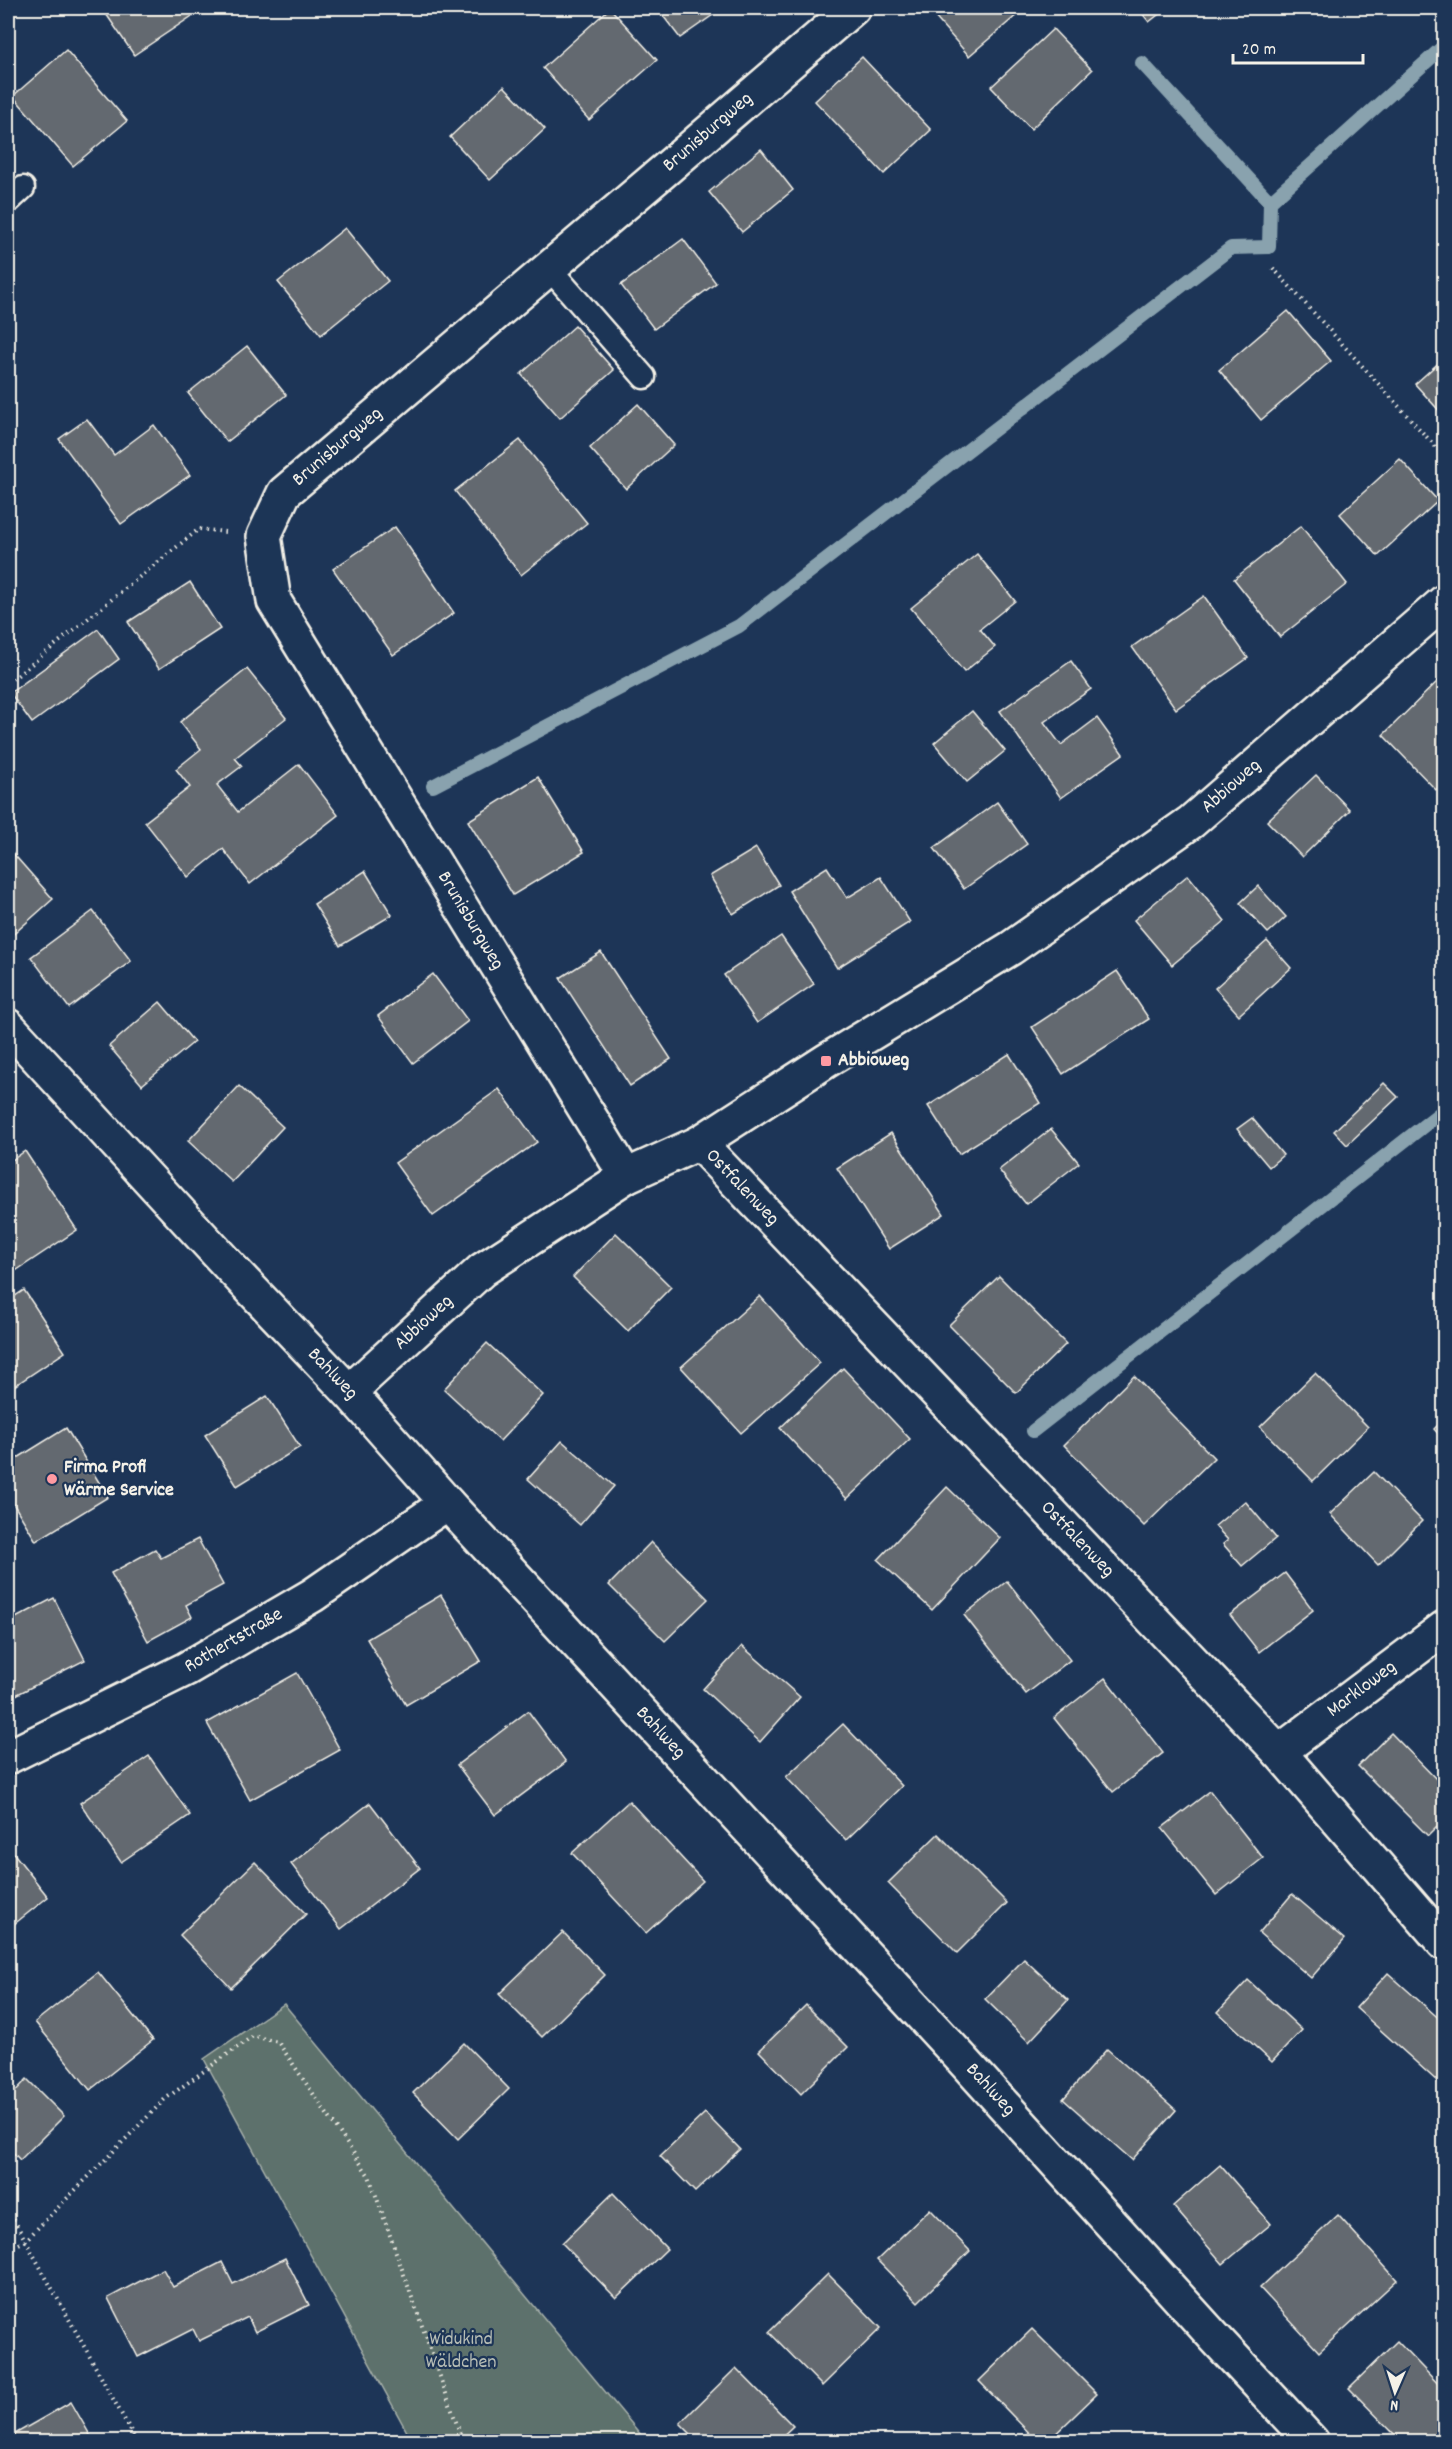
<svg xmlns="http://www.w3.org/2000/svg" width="1452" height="2449" viewBox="0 0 1452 2449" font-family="Dekko,sans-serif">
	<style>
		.green { fill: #5d716c; stroke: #a8b1aa; stroke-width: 1.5 }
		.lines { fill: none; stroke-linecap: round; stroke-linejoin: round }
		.stream { stroke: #89a2ae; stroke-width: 14 }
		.building { fill: #64696f; stroke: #f4f1e8; stroke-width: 1.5 }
		.service-casing { stroke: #f4f1e8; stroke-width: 27 }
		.minor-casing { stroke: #f4f1e8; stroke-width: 38 }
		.path { stroke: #f4f1e8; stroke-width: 4; stroke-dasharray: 1.5 4.5; stroke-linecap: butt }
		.service { stroke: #1d3557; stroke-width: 22 }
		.minor { stroke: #1d3557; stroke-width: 33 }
		.poi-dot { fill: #ff9aa2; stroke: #1d3557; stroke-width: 2 }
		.labels { text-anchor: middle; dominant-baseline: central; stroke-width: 4.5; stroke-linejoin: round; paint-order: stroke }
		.street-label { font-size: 20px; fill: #f4f1e8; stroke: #1d3557 }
		.poi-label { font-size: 20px; font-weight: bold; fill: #f4f1e8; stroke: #1d3557; text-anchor: start }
		.park-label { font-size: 20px; fill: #b8beb6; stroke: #1d3557 }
	</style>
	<rect width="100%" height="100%" fill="#1d3557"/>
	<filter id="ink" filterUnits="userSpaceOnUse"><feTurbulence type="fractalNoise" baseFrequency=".0167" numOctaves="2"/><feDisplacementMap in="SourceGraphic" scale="12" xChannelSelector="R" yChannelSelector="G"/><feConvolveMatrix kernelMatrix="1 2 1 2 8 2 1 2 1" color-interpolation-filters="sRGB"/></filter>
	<g filter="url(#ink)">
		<path class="green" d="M284,2004L646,2441H412L204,2059Z"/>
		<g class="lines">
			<g class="stream">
				<path d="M1142,63L1270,202"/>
				<path d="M433,786L739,626L1231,248L1269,247L1270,202L1444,46"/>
				<path d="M1033,1431L1444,1110"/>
			</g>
		</g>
		<g class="building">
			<path d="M102,8H204L134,55Z"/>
			<path d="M610,8L657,60L589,120L543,68Z"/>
			<path d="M657,8H723L680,38Z"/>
			<path d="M927,8H1025L969,56Z"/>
			<path d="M1138,8H1167L1149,22Z"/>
			<path d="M1053,29L1092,70L1031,129L991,87Z"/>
			<path d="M66,50L127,121L73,166L13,96Z"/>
			<path d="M862,57L931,130L884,174L815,101Z"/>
			<path d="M504,86L545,129L490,180L450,137Z"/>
			<path d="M761,149L793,190L742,232L709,192Z"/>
			<path d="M345,228L388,281L321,335L278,282Z"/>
			<path d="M683,239L716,283L654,329L621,285Z"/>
			<path d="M1288,311L1331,361L1261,420L1219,370Z"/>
			<path d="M575,326L614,370L560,418L521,374Z"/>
			<path d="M247,346L286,395L227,442L188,393Z"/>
			<path d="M1443,359L1444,361V416L1415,384Z"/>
			<path d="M638,404L674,445L626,489L590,448Z"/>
			<path d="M87,419L114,455L154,425L190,475L121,524L59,439Z"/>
			<path d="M520,440L587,523L521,575L455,491Z"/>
			<path d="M1400,459L1438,501L1378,556L1340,514Z"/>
			<path d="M1301,526L1347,584L1280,637L1234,579Z"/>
			<path d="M395,527L454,613L393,655L333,569Z"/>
			<path d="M977,554L1015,601L980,629L995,647L964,672L911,608Z"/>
			<path d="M190,582L220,629L159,669L128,622Z"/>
			<path d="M1204,596L1248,658L1176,709L1132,647Z"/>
			<path d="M98,629L119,659L32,723L10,693Z"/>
			<path d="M1071,661L1091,689L1044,722L1061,745L1097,718L1123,754L1061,798L1000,711Z"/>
			<path d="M247,669L286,718L235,758L242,766L217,785L238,812L299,764L338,815L250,884L223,849L188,877L145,822L190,787L176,769L201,749L180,722Z"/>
			<path d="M1444,675V781L1436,790L1383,735Z"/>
			<path d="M972,711L1005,751L967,782L934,743Z"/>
			<path d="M1316,775L1350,810L1302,857L1267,821Z"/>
			<path d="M538,777L584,852L513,895L468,821Z"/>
			<path d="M997,802L1027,844L964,889L934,848Z"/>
			<path d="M756,848L779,885L733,914L710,876Z"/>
			<path d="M10,850L53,899L8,939V852Z"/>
			<path d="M827,867L847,898L881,877L910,922L837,968L789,891Z"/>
			<path d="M365,871L392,915L340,946L314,904Z"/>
			<path d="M1188,875L1225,921L1172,965L1134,920Z"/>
			<path d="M1258,886L1286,917L1268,933L1240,903Z"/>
			<path d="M93,911L131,961L69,1008L31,957Z"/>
			<path d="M781,936L814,984L757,1023L724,975Z"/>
			<path d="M1267,941L1291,968L1239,1015L1215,988Z"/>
			<path d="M601,952L671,1059L630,1086L560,978Z"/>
			<path d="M1117,971L1149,1019L1063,1074L1032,1027Z"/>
			<path d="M433,974L468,1021L413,1063L378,1016Z"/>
			<path d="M160,1002L194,1042L142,1085L109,1046Z"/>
			<path d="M1009,1054L1040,1103L959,1154L928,1106Z"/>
			<path d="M1384,1083L1398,1097L1347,1145L1334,1131Z"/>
			<path d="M239,1086L283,1127L232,1182L188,1141Z"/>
			<path d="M499,1089L537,1142L433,1216L395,1163Z"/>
			<path d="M1252,1118L1283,1155L1269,1167L1237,1129Z"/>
			<path d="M1051,1129L1079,1163L1026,1204L999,1170Z"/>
			<path d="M891,1133L944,1214L889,1249L837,1168Z"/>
			<path d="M25,1151L77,1230L11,1274L8,1269V1163Z"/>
			<path d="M616,1233L671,1287L628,1331L573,1277Z"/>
			<path d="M999,1276L1066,1344L1016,1393L949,1325Z"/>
			<path d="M24,1290L65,1352L8,1390V1301Z"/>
			<path d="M760,1296L820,1363L741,1433L681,1367Z"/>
			<path d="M487,1343L543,1395L500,1441L444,1389Z"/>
			<path d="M843,1368L910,1439L847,1499L780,1428Z"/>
			<path d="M1315,1373L1368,1427L1313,1481L1260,1427Z"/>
			<path d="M1134,1376L1214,1458L1144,1526L1064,1445Z"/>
			<path d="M267,1396L300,1447L237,1486L205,1435Z"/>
			<path d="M1444,1419V1440L1434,1429Z"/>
			<path d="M66,1428L108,1497L36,1541L8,1495V1464Z"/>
			<path d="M562,1441L614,1486L580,1525L528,1479Z"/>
			<path d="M1374,1472L1422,1521L1378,1565L1330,1514Z"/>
			<path d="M947,1487L1000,1538L932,1610L878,1560Z"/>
			<path d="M1245,1501L1276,1538L1242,1566L1223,1544L1228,1540L1215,1526Z"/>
			<path d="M198,1539L223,1585L186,1605L192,1617L148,1641L111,1573L155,1549L161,1558Z"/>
			<path d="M651,1542L708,1599L665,1641L609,1585Z"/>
			<path d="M1285,1573L1313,1610L1259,1652L1230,1615Z"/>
			<path d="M1007,1581L1070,1660L1026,1694L964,1615Z"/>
			<path d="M441,1595L481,1661L406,1705L367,1639Z"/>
			<path d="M54,1598L85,1660L8,1699V1622Z"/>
			<path d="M742,1646L800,1697L760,1742L703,1689Z"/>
			<path d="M297,1673L340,1750L250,1800L207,1723Z"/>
			<path d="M1105,1678L1163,1753L1113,1792L1054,1718Z"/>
			<path d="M528,1711L566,1762L495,1815L457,1765Z"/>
			<path d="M843,1724L902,1786L846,1840L786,1777Z"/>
			<path d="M1391,1733L1444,1787V1820L1428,1836L1358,1766Z"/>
			<path d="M149,1756L190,1815L121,1862L80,1803Z"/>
			<path d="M1210,1791L1263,1858L1216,1895L1162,1828Z"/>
			<path d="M629,1801L703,1881L646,1933L572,1853Z"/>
			<path d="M370,1803L420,1868L341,1929L291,1864Z"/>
			<path d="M938,1834L1007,1903L957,1953L888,1883Z"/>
			<path d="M8,1846L48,1897L8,1929Z"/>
			<path d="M255,1862L306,1914L231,1988L180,1935Z"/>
			<path d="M1292,1894L1345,1939L1311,1978L1259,1933Z"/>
			<path d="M563,1932L605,1975L542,2037L499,1994Z"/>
			<path d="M1024,1959L1068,2000L1029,2042L985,1999Z"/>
			<path d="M98,1972L153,2040L90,2090L35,2022Z"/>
			<path d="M1388,1973L1444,2023V2075L1438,2082L1356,2008Z"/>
			<path d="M1248,1980L1302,2030L1272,2062L1218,2012Z"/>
			<path d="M806,2005L848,2047L801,2094L759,2051Z"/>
			<path d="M464,2043L509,2089L458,2139L413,2093Z"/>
			<path d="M1107,2049L1176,2110L1132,2160L1063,2099Z"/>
			<path d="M27,2079L64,2116L20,2160L8,2147V2099Z"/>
			<path d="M705,2113L740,2149L695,2192L660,2156Z"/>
			<path d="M1220,2165L1271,2224L1223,2264L1173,2206Z"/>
			<path d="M613,2193L667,2249L616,2298L562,2243Z"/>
			<path d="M930,2209L970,2251L918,2302L877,2260Z"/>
			<path d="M1338,2215L1397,2280L1319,2352L1260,2288Z"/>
			<path d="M285,2258L309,2305L255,2332L248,2317L199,2341L193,2329L138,2357L108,2298L163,2269L173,2287L222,2262L233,2284Z"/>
			<path d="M828,2274L881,2328L822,2386L769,2332Z"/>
			<path d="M1032,2329L1097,2394L1047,2442H1038L979,2381Z"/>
			<path d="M1397,2341L1444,2390V2442H1402L1349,2388Z"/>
			<path d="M736,2368L793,2426L776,2442H699L680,2423Z"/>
			<path d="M71,2402L94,2442H8V2420L15,2434Z"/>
		</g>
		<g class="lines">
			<g class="service-casing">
				<g id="service">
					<path d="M8,202L23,188"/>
					<path d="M549,268L644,377"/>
				</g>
			</g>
			<g class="minor-casing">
				<g id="minor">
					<path id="s1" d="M8,1026L230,1267L349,1392L447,1503L961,2058L1216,2339L1312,2442"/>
					<path id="s2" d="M699,1143L1279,1752L1444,1943"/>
					<path id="s3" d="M626,1176L274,601L264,536L284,493L666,169L853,8"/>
					<path id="s4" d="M349,1392L482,1270L626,1176L699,1143L826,1061L1011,948L1191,822L1444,602"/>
					<path id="s5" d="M1279,1752L1444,1628"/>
					<path id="s6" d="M8,1757L186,1669L313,1595L447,1503"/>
				</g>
			</g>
			<g class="path">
				<path d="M1273,268L1444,456"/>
				<path d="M8,683L199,529L225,532"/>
				<path d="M8,2209L137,2442"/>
				<path d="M8,2249L25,2241L165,2099L253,2036L278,2042L369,2176L460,2433L465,2442"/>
			</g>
			<use href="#service" class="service"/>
			<use href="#minor" class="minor"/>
		</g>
	</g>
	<g class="poi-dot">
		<rect x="820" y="1055" width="12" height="12" rx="3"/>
		<circle cx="52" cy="1479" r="6"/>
	</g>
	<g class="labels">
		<g class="street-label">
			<text stroke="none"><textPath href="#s3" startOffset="1344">Brunisburgweg</textPath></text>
			<text stroke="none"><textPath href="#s3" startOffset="858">Brunisburgweg</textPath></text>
			<text stroke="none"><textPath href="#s4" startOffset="1074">Abbioweg</textPath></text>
			<text transform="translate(470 921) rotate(59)">Brunisburgweg</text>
			<text stroke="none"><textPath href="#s2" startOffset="62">Ostfalenweg</textPath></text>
			<text stroke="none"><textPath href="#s4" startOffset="102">Abbioweg</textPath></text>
			<text stroke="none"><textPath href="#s1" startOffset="476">Bahlweg</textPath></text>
			<text stroke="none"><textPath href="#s2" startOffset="548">Ostfalenweg</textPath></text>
			<text stroke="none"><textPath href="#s6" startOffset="254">Rothertstraße</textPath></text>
			<text stroke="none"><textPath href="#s5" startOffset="104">Markloweg</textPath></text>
			<text stroke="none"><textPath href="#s1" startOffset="962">Bahlweg</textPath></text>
			<text stroke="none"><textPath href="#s1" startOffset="1448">Bahlweg</textPath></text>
		</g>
		<g class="poi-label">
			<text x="838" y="1061">Abbioweg</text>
			<text x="64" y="1468">Firma Profi<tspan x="64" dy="23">Wärme Service</tspan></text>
		</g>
		<g class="park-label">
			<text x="461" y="2340">Widukind<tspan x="461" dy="23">Wäldchen</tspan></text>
		</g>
	</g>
	<rect width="1452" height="2449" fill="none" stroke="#1d3557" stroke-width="30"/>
	<rect x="15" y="15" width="1422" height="2419" fill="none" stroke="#f4f1e8" stroke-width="2" filter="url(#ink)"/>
	<g transform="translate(1395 2392) rotate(183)" stroke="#1d3557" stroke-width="4.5" paint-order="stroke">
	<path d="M0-4.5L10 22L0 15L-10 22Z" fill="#f4f1e8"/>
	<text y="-9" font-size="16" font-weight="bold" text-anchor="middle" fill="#f4f1e8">N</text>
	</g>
	<path d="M1233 54v9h130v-9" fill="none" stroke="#f4f1e8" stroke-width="3"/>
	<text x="1242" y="54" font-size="18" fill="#f4f1e8" stroke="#1d3557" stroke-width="4.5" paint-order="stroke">20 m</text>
</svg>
